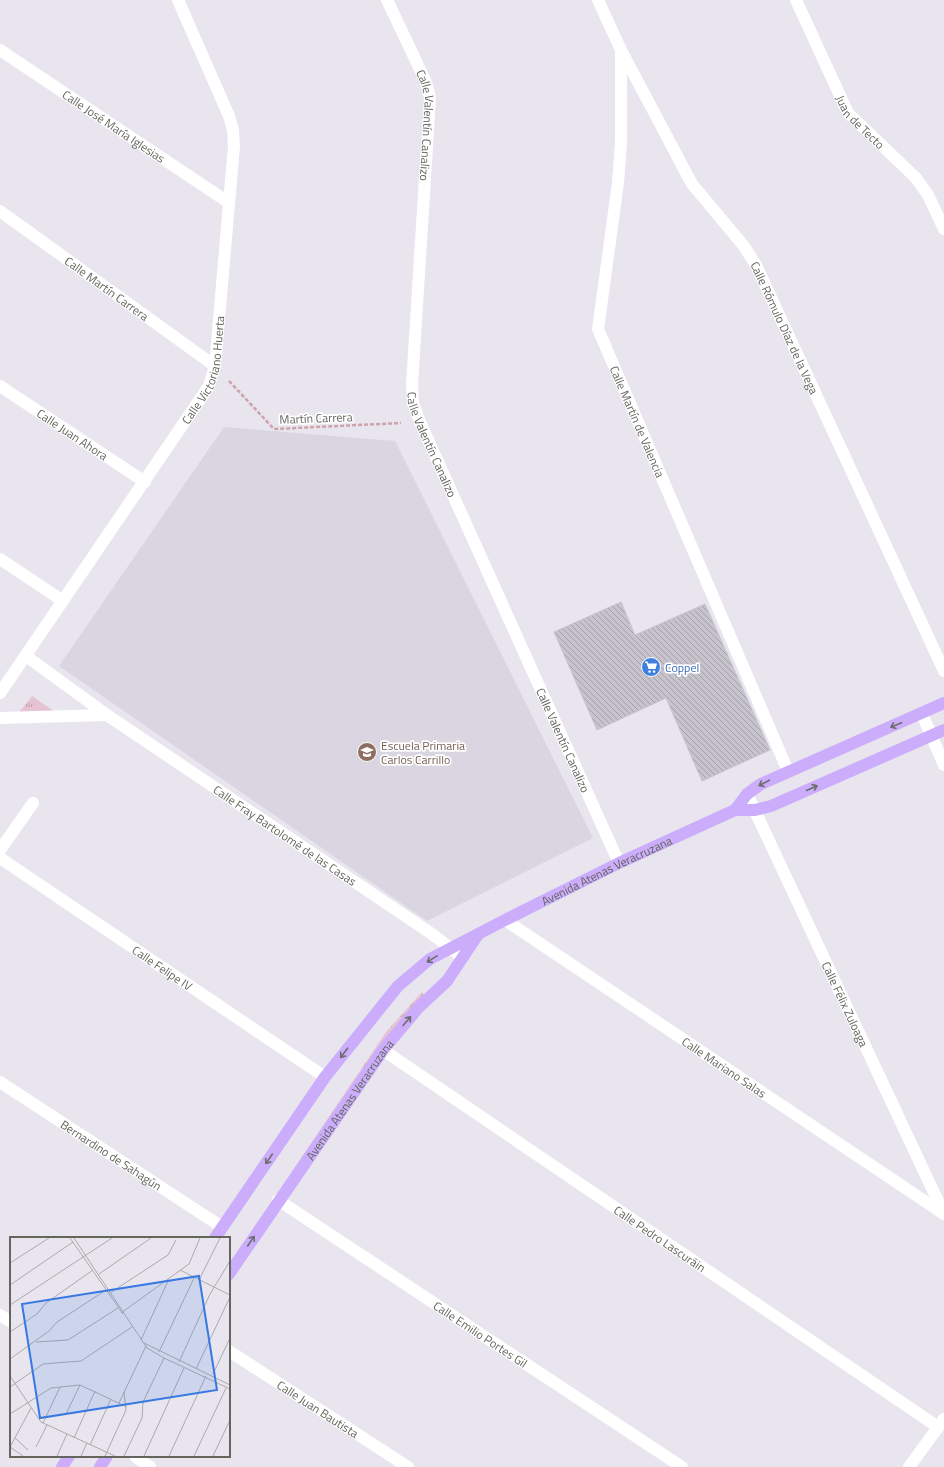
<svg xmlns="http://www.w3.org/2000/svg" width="944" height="1467" viewBox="0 0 944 1467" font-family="'Titillium Web',sans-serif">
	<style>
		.education { fill: #dad6e1 }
		.grass { fill: url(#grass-tufts) }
		.building { fill: url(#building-back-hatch); stroke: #c7c4d3 }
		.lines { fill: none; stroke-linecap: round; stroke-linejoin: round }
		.path { stroke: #cfa3ab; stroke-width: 2.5; stroke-dasharray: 4 2; stroke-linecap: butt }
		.minor { stroke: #fff; stroke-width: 12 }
		.major { stroke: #cbadfb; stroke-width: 12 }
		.oneway { stroke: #6e6c6d }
		.labels { text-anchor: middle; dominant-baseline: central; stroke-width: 3.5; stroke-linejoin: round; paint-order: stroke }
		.street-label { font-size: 12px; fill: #64655d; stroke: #fff }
		.shop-label { font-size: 12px; fill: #366cbe; stroke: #fff; text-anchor: start }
		.education-label { font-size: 12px; fill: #785e54; stroke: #fff; text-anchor: start }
		.inset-road { fill: none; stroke: #abaaac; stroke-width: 1 }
		.view { fill: #3878e2; fill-opacity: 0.15; stroke: #3878e2; stroke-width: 2 }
		.inset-edge { fill: none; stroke: #64655d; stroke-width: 2 }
	</style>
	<defs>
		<pattern id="grass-tufts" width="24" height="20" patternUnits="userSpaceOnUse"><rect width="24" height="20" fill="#e5c3d2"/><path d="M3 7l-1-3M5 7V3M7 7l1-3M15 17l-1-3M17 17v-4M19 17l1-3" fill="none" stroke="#bda2ae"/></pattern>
		<pattern id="building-back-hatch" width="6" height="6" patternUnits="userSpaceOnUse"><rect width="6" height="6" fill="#c6c3cc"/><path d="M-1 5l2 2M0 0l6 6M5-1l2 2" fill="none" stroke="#a4a2a9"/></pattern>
	</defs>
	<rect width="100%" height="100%" fill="#e8e5ef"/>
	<path class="education" d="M224,427L395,441L593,838L427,921L59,666Z"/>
	<g class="grass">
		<path d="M32,696L55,712L17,715Z"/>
		<path d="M422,992L425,996L229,1265L386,1032Z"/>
	</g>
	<path class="building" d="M621,602L635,635L705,604L770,750L702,781L666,698L597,730L554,632Z"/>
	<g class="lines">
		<path class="path" d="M229,381L274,429L401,423"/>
		<g class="minor">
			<path id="s1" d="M387,0L426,82L430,98L412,385L413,403L420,422L619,863"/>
			<path id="s2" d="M598,0L621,50L692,184L743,245L756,265L944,671"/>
			<path id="s3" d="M796,0L848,113L916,178L928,195L944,229"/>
			<path id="s4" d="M0,50L228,202"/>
			<path id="s5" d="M621,50V142L618,183L598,329L788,771"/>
			<path id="s6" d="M0,211L215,366"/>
			<path id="s7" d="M0,386L145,482"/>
			<path d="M0,559L63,601"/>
			<path id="s8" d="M26,656L107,715L432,934L462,957"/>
			<path id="s9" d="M0,693L209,386L215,366L234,146L233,130L229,116L178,0"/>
			<path d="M922,714L944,765"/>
			<path d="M0,718L107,715"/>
			<path id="s10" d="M747,794L944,1214"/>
			<path d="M0,850L33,803"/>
			<path id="s11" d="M0,858L325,1077"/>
			<path id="s12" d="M505,920L944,1214"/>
			<path id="s13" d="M383,1050L938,1427"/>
			<path id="s14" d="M0,1082L222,1227"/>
			<path id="s15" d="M278,1200L682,1467"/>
			<path d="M0,1315L11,1322"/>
			<path id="s16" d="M229,1351L408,1467"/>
			<path d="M136,1457L150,1467"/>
			<path d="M909,1467L944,1419"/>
		</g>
		<g class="major">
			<path d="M735,810L747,794L761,784L944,703"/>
			<path id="s17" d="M215,1238L325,1077L398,986L430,959L505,920L619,863L735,810H755L771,806L944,730"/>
			<path id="s18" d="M229,1274L383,1050L419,1007L447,981L477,936"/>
			<path d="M62,1467L69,1456"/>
			<path d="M100,1467L107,1456"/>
		</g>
	</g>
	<defs><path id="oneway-shaft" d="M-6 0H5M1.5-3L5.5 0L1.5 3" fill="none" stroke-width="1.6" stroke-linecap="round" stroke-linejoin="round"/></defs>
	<g class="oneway">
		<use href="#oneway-shaft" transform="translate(896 725) rotate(157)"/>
		<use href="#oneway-shaft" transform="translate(764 783) rotate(152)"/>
		<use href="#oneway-shaft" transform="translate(812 788) rotate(-24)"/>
		<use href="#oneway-shaft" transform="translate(432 959) rotate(148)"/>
		<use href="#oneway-shaft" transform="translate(407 1021) rotate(-49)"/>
		<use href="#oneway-shaft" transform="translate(344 1053) rotate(127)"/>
		<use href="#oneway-shaft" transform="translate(269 1159) rotate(124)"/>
		<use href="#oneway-shaft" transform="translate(251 1241) rotate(-56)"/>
	</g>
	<defs>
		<g id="supermarket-disc" transform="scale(1)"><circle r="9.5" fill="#3f7fe0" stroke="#fff"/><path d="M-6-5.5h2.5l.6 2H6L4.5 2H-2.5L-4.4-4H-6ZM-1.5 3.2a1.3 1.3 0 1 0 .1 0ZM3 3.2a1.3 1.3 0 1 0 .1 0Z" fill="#fff"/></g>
		<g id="school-disc" transform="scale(1)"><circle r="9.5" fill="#8d6e63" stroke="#fff"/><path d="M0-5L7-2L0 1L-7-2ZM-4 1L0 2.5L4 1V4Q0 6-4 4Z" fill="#fff"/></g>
	</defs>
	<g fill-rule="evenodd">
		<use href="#supermarket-disc" x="651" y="667"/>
		<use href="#school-disc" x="367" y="752"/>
	</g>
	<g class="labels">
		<g class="street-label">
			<text stroke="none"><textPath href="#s3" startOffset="139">Juan de Tecto</textPath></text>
			<text stroke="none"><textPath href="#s4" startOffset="137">Calle José María Iglesias</textPath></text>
			<text stroke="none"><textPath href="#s1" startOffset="134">Calle Valentín Canalizo</textPath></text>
			<text stroke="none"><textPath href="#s6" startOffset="132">Calle Martín Carrera</textPath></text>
			<text stroke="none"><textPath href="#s2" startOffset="379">Calle Rómulo Díaz de la Vega</textPath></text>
			<text stroke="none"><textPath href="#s9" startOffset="385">Calle Victoriano Huerta</textPath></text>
			<text transform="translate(316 418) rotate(-2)">Martín Carrera</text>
			<text stroke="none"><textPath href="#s5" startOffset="381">Calle Martín de Valencia</textPath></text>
			<text stroke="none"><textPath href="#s7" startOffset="87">Calle Juan Ahora</textPath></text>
			<text stroke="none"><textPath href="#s1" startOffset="458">Calle Valentín Canalizo</textPath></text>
			<text stroke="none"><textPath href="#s1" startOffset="782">Calle Valentín Canalizo</textPath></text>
			<text stroke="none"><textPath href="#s8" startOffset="315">Calle Fray Bartolomé de las Casas</textPath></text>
			<text stroke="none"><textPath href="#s17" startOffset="551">Avenida Atenas Veracruzana</textPath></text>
			<text stroke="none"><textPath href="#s11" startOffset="196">Calle Felipe IV</textPath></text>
			<text stroke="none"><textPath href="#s10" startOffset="232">Calle Félix Zuloaga</textPath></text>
			<text stroke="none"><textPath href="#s12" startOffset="264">Calle Mariano Salas</textPath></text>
			<text stroke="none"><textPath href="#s18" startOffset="212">Avenida Atenas Veracruzana</textPath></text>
			<text stroke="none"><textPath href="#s14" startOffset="133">Bernardino de Sahagún</textPath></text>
			<text stroke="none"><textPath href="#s13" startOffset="335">Calle Pedro Lascuráin</textPath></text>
			<text stroke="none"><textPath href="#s15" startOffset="243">Calle Emilio Portes Gil</textPath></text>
			<text stroke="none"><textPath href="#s16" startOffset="106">Calle Juan Bautista</textPath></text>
		</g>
		<g class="shop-label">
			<text x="665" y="667">Coppel</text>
		</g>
		<g class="education-label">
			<text x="381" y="745">Escuela Primaria<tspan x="381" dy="14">Carlos Carrillo</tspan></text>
		</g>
	</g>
	<g transform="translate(10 1237)">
		<rect width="220" height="220" fill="#e8e5ef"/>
		<path class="inset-road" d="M60,1L113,77M64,1L137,111L154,121L220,152M0,26L39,1M170,33L220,58M89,37L141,1M189,43L210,1M0,48L63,5M100,56L158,18L166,3M0,68L102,1M111,76L179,27L190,1M0,95L27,77L36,66L83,33M131,103L158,44M26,105L58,103L108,71M134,106L220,148M149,115L184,41M0,122L39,94L47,85L96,53M169,125L200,57L220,24M186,132L220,60M203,137L220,101M0,139L31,185L105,219M0,150L33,127L71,124L122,90M109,166L136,109M0,177L41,151L70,148L117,170M56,177L70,148M33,186L50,150M5,201L18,213M64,201L85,154M80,208L101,162M0,210L21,171M0,210L13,219M26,210L37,188M47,219L57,197M71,219L77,206M95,219L116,173L114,155M114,219L132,181L133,165L154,121M134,219L174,131M159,219L196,139M184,219L216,151M203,219L220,183"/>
		<path class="view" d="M189,39L207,153L30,181L12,67Z"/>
		<rect width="220" height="220" class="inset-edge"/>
	</g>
</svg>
